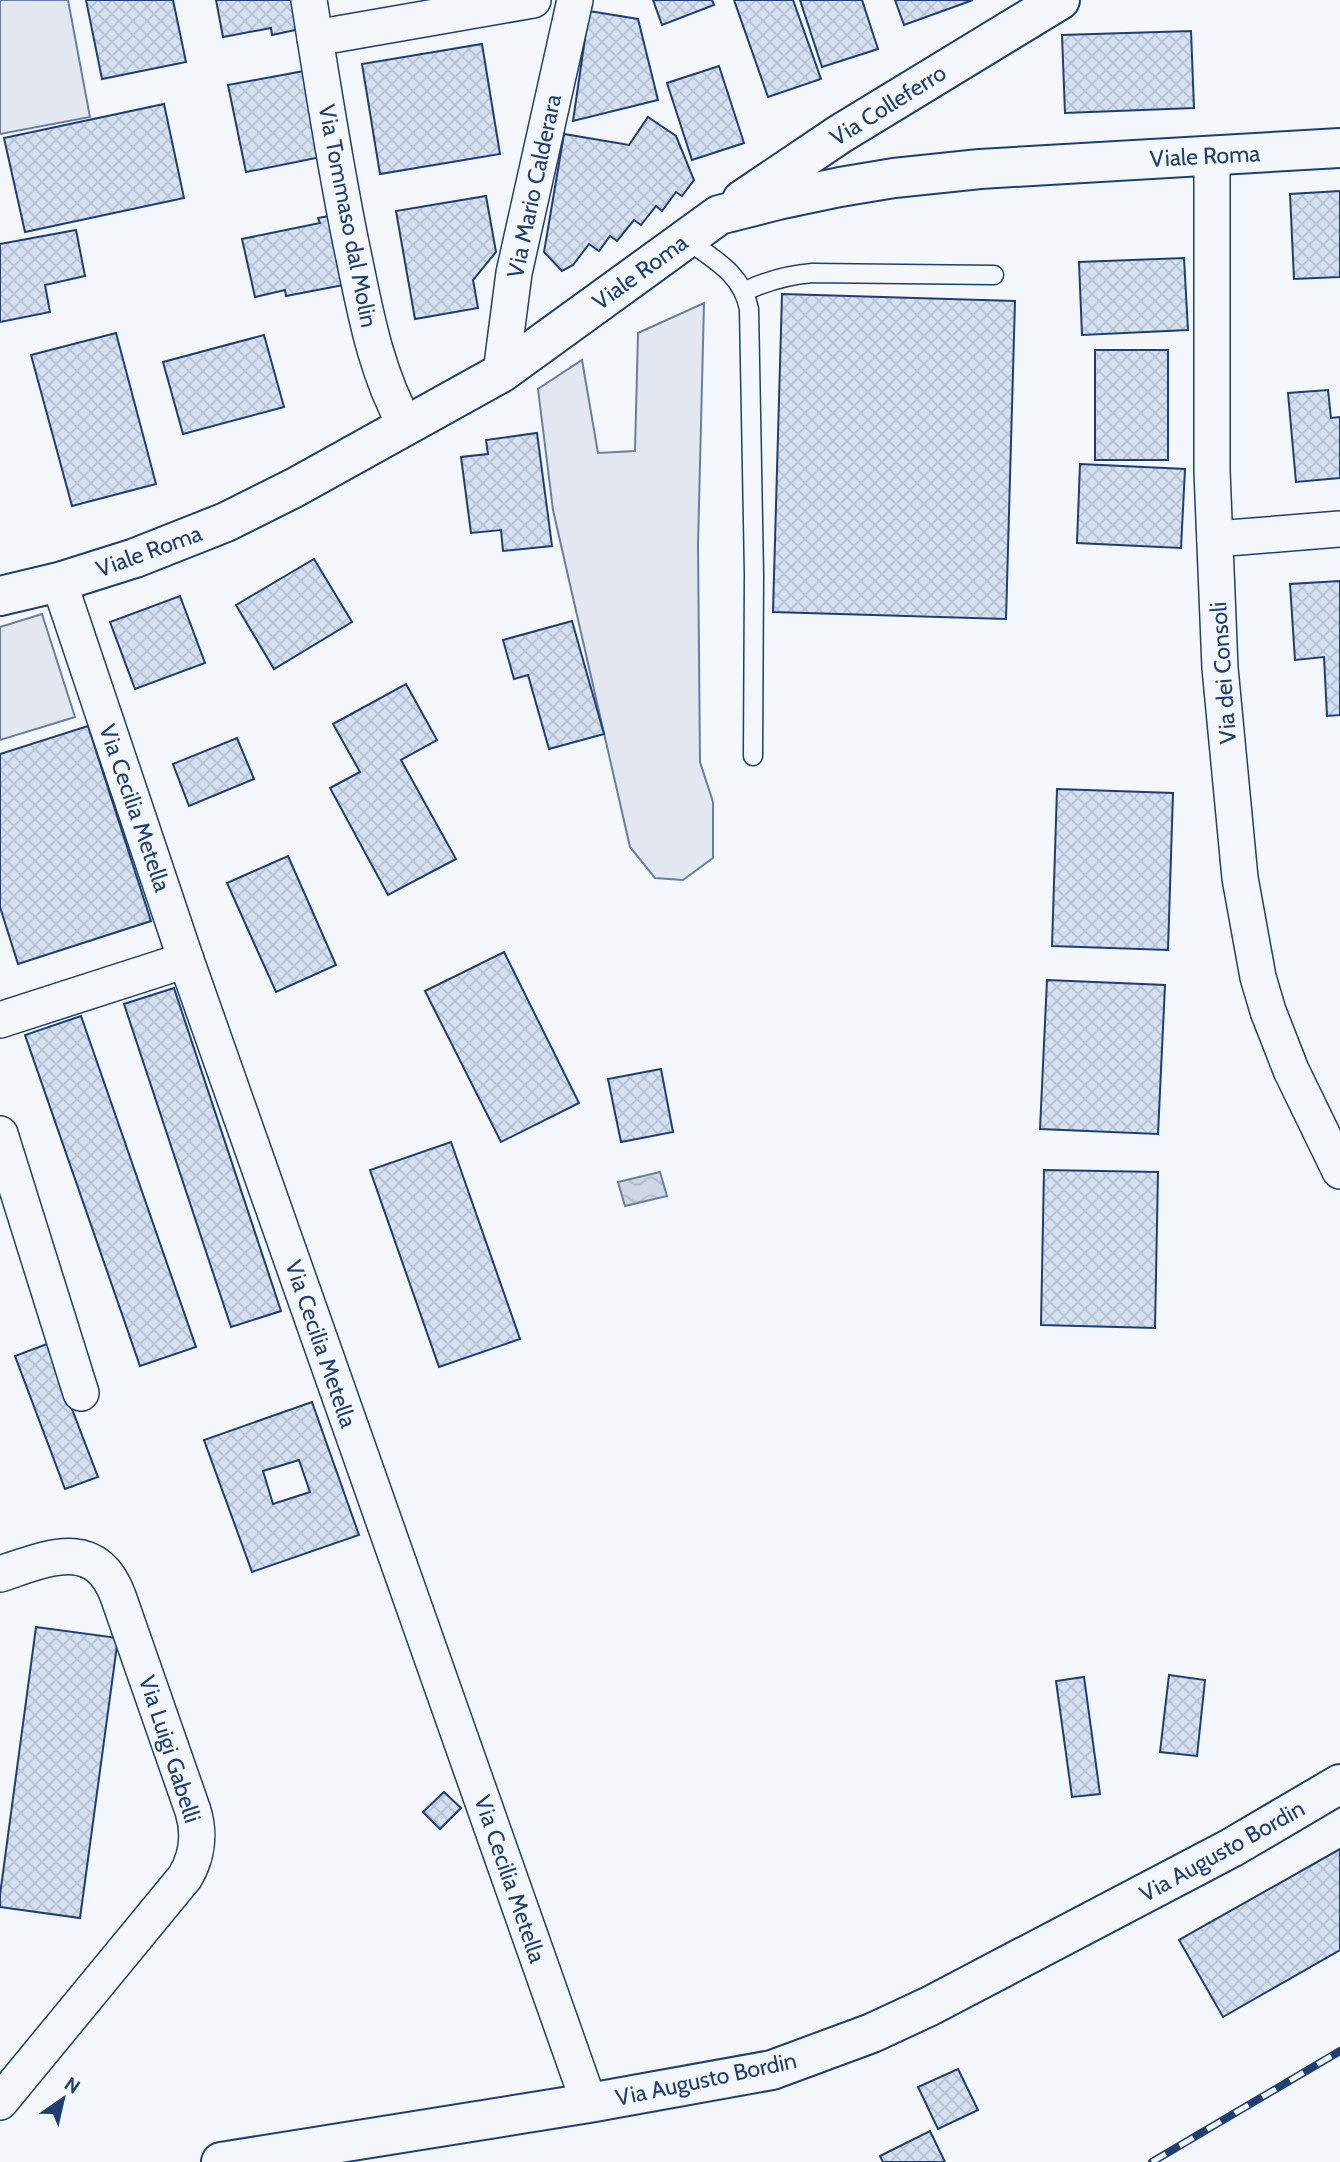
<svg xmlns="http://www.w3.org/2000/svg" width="1340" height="2162" viewBox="0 0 1340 2162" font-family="Cabin,sans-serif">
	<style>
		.parking { fill: #e3e8f0; stroke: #687fa3; stroke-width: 2 }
		.water { fill: url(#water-waves); stroke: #687fa3; stroke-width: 2 }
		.building { fill: url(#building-cross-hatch); stroke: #1d3f73; stroke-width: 2; fill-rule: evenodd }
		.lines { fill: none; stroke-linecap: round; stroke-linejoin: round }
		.service-casing { stroke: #1d3f73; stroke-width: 21 }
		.minor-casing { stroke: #1d3f73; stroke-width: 38 }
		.tertiary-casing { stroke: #1d3f73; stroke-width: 42 }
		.service { stroke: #f4f7fb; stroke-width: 18 }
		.minor { stroke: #f4f7fb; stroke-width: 35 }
		.tertiary { stroke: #f4f7fb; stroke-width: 38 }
		.rail-casing { stroke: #1d3f73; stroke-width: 8 }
		.rail { stroke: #f4f7fb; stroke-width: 5; stroke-dasharray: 16; stroke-linecap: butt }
		.labels { text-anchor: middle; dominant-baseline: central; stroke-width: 5; stroke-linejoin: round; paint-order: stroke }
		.street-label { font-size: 23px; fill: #1d3f73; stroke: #f4f7fb }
	</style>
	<defs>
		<pattern id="water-waves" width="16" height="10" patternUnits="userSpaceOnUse" patternTransform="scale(1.75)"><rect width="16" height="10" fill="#cfd7e4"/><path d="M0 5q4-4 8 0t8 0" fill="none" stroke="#b1bac7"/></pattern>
		<pattern id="building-cross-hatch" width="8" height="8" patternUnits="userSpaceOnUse" patternTransform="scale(1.75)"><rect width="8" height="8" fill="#d5e0f0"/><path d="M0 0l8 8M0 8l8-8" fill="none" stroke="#b6c1d1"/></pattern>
	</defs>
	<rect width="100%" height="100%" fill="#f4f7fb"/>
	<g class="parking">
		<path d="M0,0H68L90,117L0,134Z"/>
		<path d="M704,303L698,545L700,762L713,802V858L683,880L655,878L630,847L553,510L538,389L582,360L598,453L635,451L638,333Z"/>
		<path d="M42,614L75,717L0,740V627Z"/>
	</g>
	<path class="water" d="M660,1172L667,1196L625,1206L618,1182Z"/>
	<g class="building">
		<path d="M86,0H173L186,62L102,79Z"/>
		<path d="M216,0H294L300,29L272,35L271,28L223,37Z"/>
		<path d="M653,0H712L714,5L662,25Z"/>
		<path d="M734,0H793L821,79L768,97Z"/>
		<path d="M800,0H862L878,49L822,67Z"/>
		<path d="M895,0H973L904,25Z"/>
		<path d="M589,11L638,19L658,100L573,121Z"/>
		<path d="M1191,31L1194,108L1065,113L1062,35Z"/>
		<path d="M482,44L500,154L380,174L362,64Z"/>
		<path d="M719,66L744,143L692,160L667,83Z"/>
		<path d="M304,71L321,157L246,172L228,85Z"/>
		<path d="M164,104L184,198L25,232L4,138Z"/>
		<path d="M648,117L676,136L694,180L682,196L676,192L662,211L656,206L641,225L634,220L617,241L610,236L599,251L589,244L573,265L562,271L544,252L564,134L629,145Z"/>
		<path d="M1340,191V277L1294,279L1290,194Z"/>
		<path d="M486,196L496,252L473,280L478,308L415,319L396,211Z"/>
		<path d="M340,214L354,283L286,296L285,290L255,297L242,239L320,223L318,218Z"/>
		<path d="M76,230L85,276L45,285L50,312L0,322V244Z"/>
		<path d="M1184,258L1188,330L1082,335L1079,262Z"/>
		<path d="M782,294L1015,301L1006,619L773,612Z"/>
		<path d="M116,333L156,484L72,506L31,355Z"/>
		<path d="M264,335L284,407L183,434L163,362Z"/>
		<rect x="1095" y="350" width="73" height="110"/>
		<path d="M1328,390L1331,418L1340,417V478L1296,482L1288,393Z"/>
		<path d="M537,433L552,546L503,551L501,530L471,533L461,457L488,454L486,440Z"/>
		<path d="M1080,464L1185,469L1181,548L1077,543Z"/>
		<path d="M314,559L352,622L274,669L236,605Z"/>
		<path d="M1340,581V715L1327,716L1324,657L1295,660L1290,584Z"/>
		<path d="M180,596L205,663L135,689L110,622Z"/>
		<path d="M572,621L604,734L549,749L528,675L514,679L503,640Z"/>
		<path d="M406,684L437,740L401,760L456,859L388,895L330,788L360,772L333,724Z"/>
		<path d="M88,726L151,921L18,964L0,907V754Z"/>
		<path d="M237,738L254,779L189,806L173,764Z"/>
		<path d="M1057,789L1173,793L1168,950L1052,946Z"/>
		<path d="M288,856L336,965L276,992L227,883Z"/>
		<path d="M504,952L579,1103L501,1142L425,991Z"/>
		<path d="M1047,980L1165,985L1158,1134L1040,1129Z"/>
		<path d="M174,988L281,1311L231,1327L124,1004Z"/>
		<path d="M81,1016L196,1347L140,1366L25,1035Z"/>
		<path d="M661,1069L673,1132L621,1142L608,1079Z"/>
		<path d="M451,1142L520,1339L439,1367L370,1170Z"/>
		<path d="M1044,1170L1158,1172L1155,1328L1041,1325Z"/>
		<path d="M47,1344L98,1477L65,1489L15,1356Z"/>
		<path d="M312,1402L359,1535L252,1572L204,1440ZM299,1460L310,1492L273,1504L263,1471Z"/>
		<path d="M36,1627L118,1638L80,1918L0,1907V1895Z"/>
		<path d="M1169,1675L1205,1680L1197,1756L1160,1752Z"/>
		<path d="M1084,1677L1100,1794L1072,1797L1056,1681Z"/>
		<path d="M444,1792L461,1808L440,1829L423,1812Z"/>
		<path d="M1340,1849V1950L1223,2017L1179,1940Z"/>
		<path d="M958,2069L978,2110L938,2129L918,2087Z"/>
		<path d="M930,2131L945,2162H883L880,2156Z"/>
	</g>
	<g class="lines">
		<g class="service-casing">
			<g id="service">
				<path d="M686,239C713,259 742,273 749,309L754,574L753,756"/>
				<path d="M745,291C767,281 787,275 812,273L994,275"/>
			</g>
		</g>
		<g class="minor-casing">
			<g id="minor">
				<path d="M309,0C322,83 335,166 352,248C365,310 375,371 406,426"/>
				<path d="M315,38L533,0"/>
				<path d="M1212,156V471L1220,668L1240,878L1258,977L1268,1011L1291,1070L1340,1171"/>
				<path d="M501,373L514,273L575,0"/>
				<path d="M1215,539L1340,529"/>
				<path d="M59,582L186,960L589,2103"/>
				<path d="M0,1020L186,960"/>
				<path d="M0,1134L81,1393"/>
				<path d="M0,1574C46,1559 95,1535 118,1596L193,1811C200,1834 197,1857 185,1877L0,2102"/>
			</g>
		</g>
		<g class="tertiary-casing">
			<g id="tertiary">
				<path d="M742,200L840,134L1060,0"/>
				<path d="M0,596L59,582L135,558L226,522L294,488L501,373L719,215L778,200L840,187L894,178L980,169L1340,148"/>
				<path d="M221,2162L589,2103L772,2070L872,2033L930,2006L1231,1848L1340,1784"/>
			</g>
		</g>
		<use href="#service" class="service"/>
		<use href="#minor" class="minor"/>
		<use href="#tertiary" class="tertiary"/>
		<g class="rail-casing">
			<path id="rail" d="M1152,2162L1340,2051"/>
		</g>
		<use href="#rail" class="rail"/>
	</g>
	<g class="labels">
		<g class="street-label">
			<text transform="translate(888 105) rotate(-32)">Via Colleferro</text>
			<text transform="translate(1205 156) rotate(-3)">Viale Roma</text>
			<text transform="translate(534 186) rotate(-78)">Via Mario Calderara</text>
			<text transform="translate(348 216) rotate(79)">Via Tommaso dal Molin</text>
			<text transform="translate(640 272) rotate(-36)">Viale Roma</text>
			<text transform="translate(149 551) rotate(-20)">Viale Roma</text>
			<text transform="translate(1223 673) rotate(-94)">Via dei Consoli</text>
			<text transform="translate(135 808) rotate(71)">Via Cecilia Metella</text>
			<text transform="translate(321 1344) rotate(71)">Via Cecilia Metella</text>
			<text transform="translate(170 1749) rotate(72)">Via Luigi Gabelli</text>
			<text transform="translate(1222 1851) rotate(-29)">Via Augusto Bordin</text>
			<text transform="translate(510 1879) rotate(71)">Via Cecilia Metella</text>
			<text transform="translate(706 2079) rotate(-12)">Via Augusto Bordin</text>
		</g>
	</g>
	<g transform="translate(63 2099) rotate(34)" stroke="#f4f7fb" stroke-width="5" paint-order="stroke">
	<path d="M0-5L12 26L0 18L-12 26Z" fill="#1d3f73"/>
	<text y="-10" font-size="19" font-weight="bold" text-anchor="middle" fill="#1d3f73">N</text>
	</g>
</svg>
